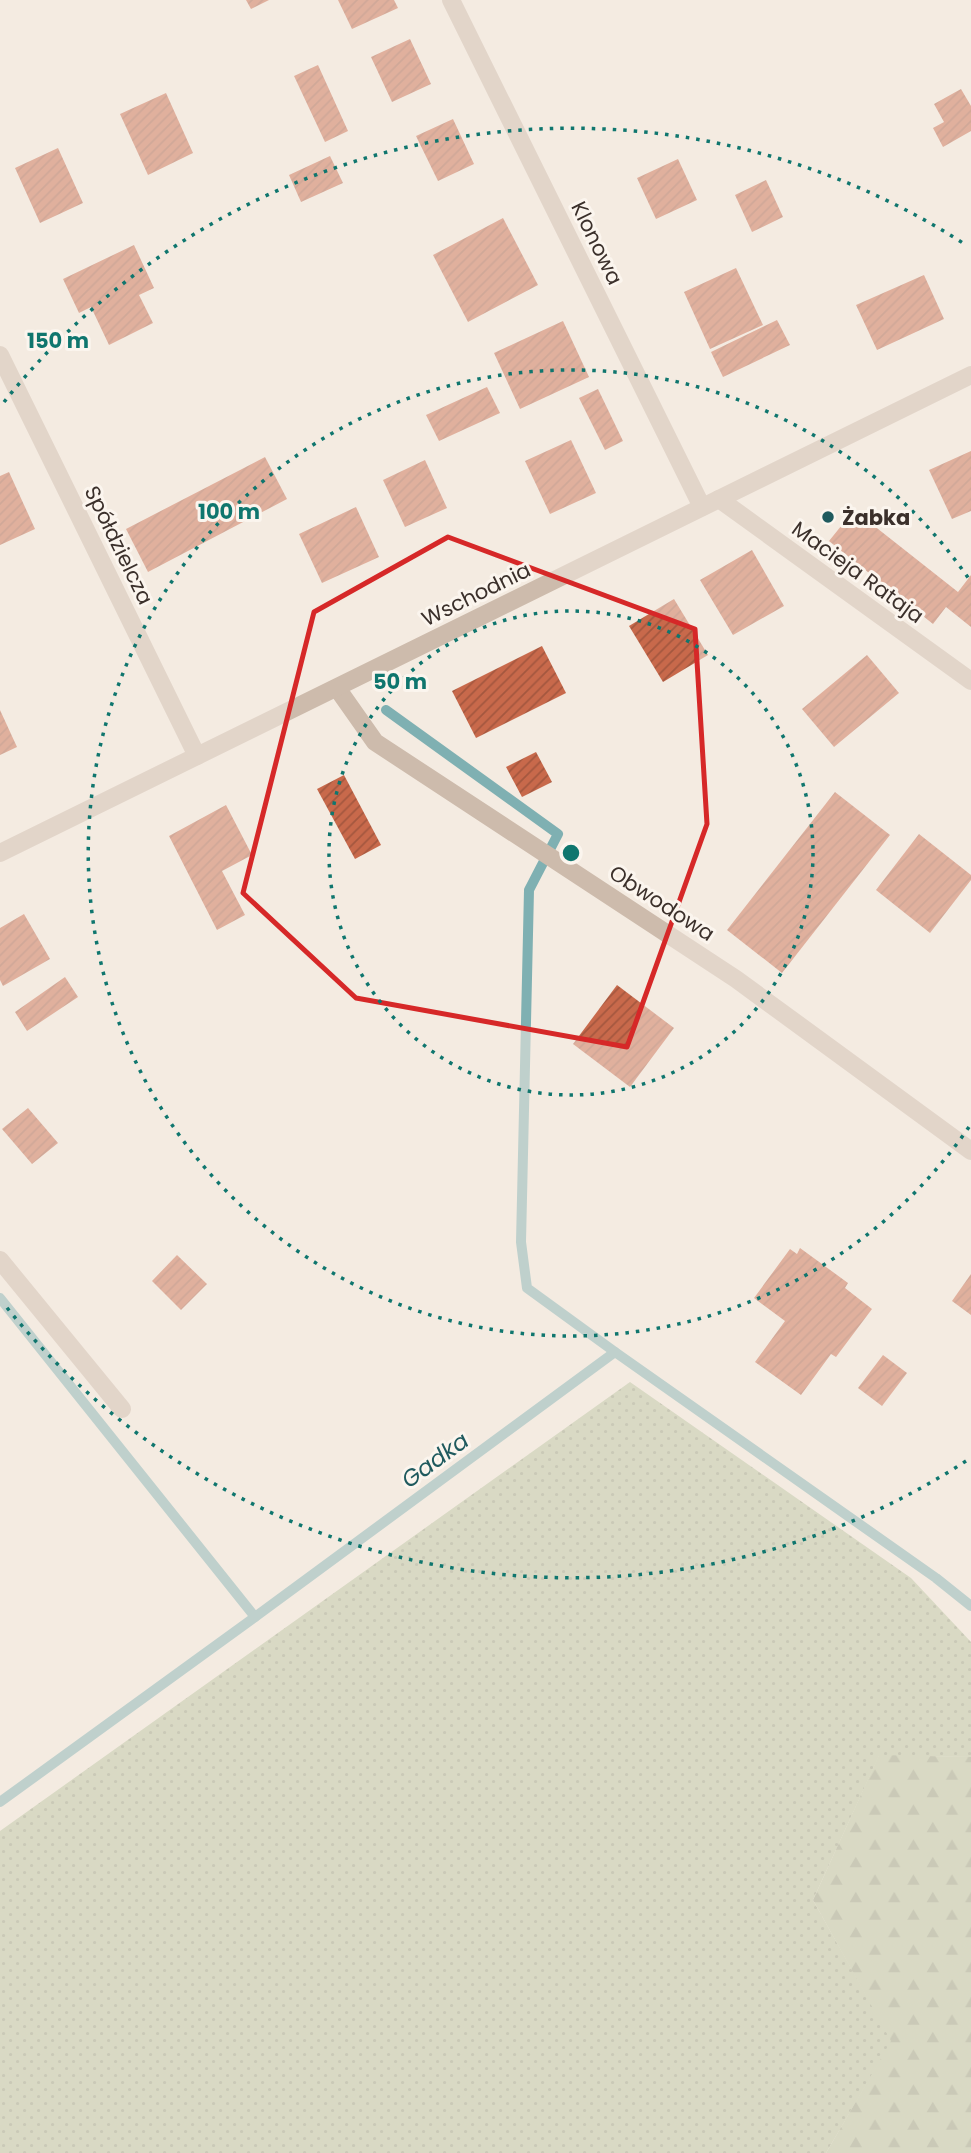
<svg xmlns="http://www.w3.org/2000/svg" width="971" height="2153" viewBox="0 0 971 2153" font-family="Poppins,sans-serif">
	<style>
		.grass { fill: url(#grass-dots) }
		.forest { fill: url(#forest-firs) }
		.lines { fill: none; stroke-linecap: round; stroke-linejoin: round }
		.stream { stroke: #7fb0b2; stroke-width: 10 }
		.building { fill: url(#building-hatch) }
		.minor { stroke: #cdbbac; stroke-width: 18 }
		.marked { fill: none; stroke: #d62828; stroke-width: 5; stroke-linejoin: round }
		.ring { fill: none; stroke: #0f766e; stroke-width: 3.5; stroke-dasharray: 3.5 7 }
		.poi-dot { fill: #1f5a5e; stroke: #fbf5ee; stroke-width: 2.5 }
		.labels { text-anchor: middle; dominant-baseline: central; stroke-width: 6; stroke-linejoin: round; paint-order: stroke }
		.street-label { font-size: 21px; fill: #3b302b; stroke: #fbf5ee }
		.poi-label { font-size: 21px; font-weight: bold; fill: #3b302b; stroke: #fbf5ee; text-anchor: start }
		.water-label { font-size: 23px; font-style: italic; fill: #1f5a5e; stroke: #fbf5ee }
		.centre { fill: #0f766e; stroke: #fbf5ee; stroke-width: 3.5 }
		.ring-label { font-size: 21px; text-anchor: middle; font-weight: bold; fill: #0f766e; stroke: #fbf5ee; stroke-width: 6; stroke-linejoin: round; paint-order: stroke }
	</style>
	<defs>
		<pattern id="grass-dots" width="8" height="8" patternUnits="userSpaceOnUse" patternTransform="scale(1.75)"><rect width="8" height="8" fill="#b8c4a0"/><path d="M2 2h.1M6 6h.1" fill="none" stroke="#97a083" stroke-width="1.8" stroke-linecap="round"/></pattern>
		<pattern id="forest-firs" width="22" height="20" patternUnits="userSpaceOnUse" patternTransform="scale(1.75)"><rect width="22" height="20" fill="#b8c4a0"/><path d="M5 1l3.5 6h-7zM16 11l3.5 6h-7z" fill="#97a083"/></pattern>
		<pattern id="building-hatch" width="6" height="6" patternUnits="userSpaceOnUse" patternTransform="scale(1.75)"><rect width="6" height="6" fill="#c8694b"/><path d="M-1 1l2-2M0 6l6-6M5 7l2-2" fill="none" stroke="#a4573f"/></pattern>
	</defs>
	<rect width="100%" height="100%" fill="#f4ebe1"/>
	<path class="grass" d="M630,1382L911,1578L971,1642V1757L879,1756L813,1900L892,2041L826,2153H0V1831Z"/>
	<path class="forest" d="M879,1755L971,1757V2153H826L891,2041L813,1900Z"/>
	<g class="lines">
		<g class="stream">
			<path d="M386,710L558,834L529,890L521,1242L527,1288L615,1352"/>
			<path d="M0,1298L255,1617L615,1352L936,1578L971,1606"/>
			<path d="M0,1802L255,1617"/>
		</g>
	</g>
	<g class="building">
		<path d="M246,0H269L251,9Z"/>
		<path d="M338,0H394L398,8L352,29Z"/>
		<path d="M410,39L431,84L392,102L371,57Z"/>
		<path d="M318,65L348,131L325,142L294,76Z"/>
		<path d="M961,89L971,106V131L943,147L933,128L944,122L934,104Z"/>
		<path d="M166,93L193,153L148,175L120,114Z"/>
		<path d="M453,119L474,164L438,181L416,136Z"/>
		<path d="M58,148L83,203L40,223L15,168Z"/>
		<path d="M330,156L343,183L301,202L289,175Z"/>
		<path d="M678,159L697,200L656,219L637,178Z"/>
		<path d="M766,180L783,217L752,232L735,195Z"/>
		<path d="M503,218L538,285L468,322L433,255Z"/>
		<path d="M134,245L154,288L139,295L153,323L109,345L91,307L79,313L63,279Z"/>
		<path d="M736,268L763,325L710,349L684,292Z"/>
		<path d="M924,275L944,319L877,350L856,305Z"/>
		<path d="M777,320L790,345L723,377L711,352Z"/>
		<path d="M563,321L589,377L520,409L494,353Z"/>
		<path d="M487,387L500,413L439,441L426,415Z"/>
		<path d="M598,389L623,441L605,450L579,398Z"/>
		<path d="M571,440L596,493L550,514L525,461Z"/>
		<path d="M971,451V511L952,519L929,470Z"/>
		<path d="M265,457L287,499L148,572L126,529Z"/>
		<path d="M425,460L447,508L405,527L383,480Z"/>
		<path d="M9,472L35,529L0,545V476Z"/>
		<path d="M356,507L379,557L322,583L299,534Z"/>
		<path d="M854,510L958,592L971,575V627L946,607L933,624L829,541Z"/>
		<path d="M752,550L784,606L733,635L700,580Z"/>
		<path d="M674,599L708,655L663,682L629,626Z"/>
		<path d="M542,646L566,693L476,738L452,691Z"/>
		<path d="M867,655L899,693L834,747L802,709Z"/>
		<path d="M0,710L17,747L0,755Z"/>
		<path d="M536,752L552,782L522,797L506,767Z"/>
		<path d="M344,775L381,845L355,859L317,789Z"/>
		<path d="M835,792L890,835L782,973L727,930Z"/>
		<path d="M226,805L252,855L222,871L245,915L217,930L169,836Z"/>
		<path d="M919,834L971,875V880L930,933L876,890Z"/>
		<path d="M24,914L50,959L3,986L0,980V928Z"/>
		<path d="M65,977L78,997L27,1031L15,1012Z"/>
		<path d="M617,985L674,1028L630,1087L573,1044Z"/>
		<path d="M28,1108L58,1143L32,1164L2,1129Z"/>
		<path d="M800,1248L848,1283L845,1288L872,1309L836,1357L831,1354L801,1395L755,1362L785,1321L754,1298L790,1249L797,1254Z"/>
		<path d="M177,1255L207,1284L181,1310L152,1281Z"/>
		<path d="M971,1274V1315L952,1301Z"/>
		<path d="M883,1355L907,1373L882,1406L858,1388Z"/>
	</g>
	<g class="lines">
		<g class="minor">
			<path d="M451,0L702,507"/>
			<path d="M0,355L197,756"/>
			<path d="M719,499L971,681"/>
			<path d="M337,688L375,742L736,979L971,1151"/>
			<path d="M0,853L971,375"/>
			<path d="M0,1260L122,1409"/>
		</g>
	</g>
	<path d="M0 0H971V2153H0ZM448,537L695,629L707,824L627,1047L356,998L243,893L314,612Z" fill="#f4ebe1" fill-opacity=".55" fill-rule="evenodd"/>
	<path class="marked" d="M448,537L695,629L707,824L627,1047L356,998L243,893L314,612Z"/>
	<g class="ring">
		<circle cx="571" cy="853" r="242"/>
		<path d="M969 1127A483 483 0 1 1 969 579"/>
		<path d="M966 1461A725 725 0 0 1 4 1304M4 402A725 725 0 0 1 966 245"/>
	</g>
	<circle class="poi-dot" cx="828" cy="517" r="7"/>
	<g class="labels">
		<g class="street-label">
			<text transform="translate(597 243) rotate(64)">Klonowa</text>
			<text transform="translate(119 545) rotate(64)">Spółdzielcza</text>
			<text transform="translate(858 572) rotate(36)">Macieja Rataja</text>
			<text transform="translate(476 594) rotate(-26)">Wschodnia</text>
			<text transform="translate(662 903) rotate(33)">Obwodowa</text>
		</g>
		<g class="poi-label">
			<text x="842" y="517">Żabka</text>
		</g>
		<g class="water-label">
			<text transform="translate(435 1460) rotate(-36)">Gadka</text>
		</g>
	</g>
	<circle cx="571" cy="853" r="10" class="centre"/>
	<g class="ring-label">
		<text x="58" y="348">150 m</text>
		<text x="229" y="519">100 m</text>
		<text x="400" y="689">50 m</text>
	</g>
</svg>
